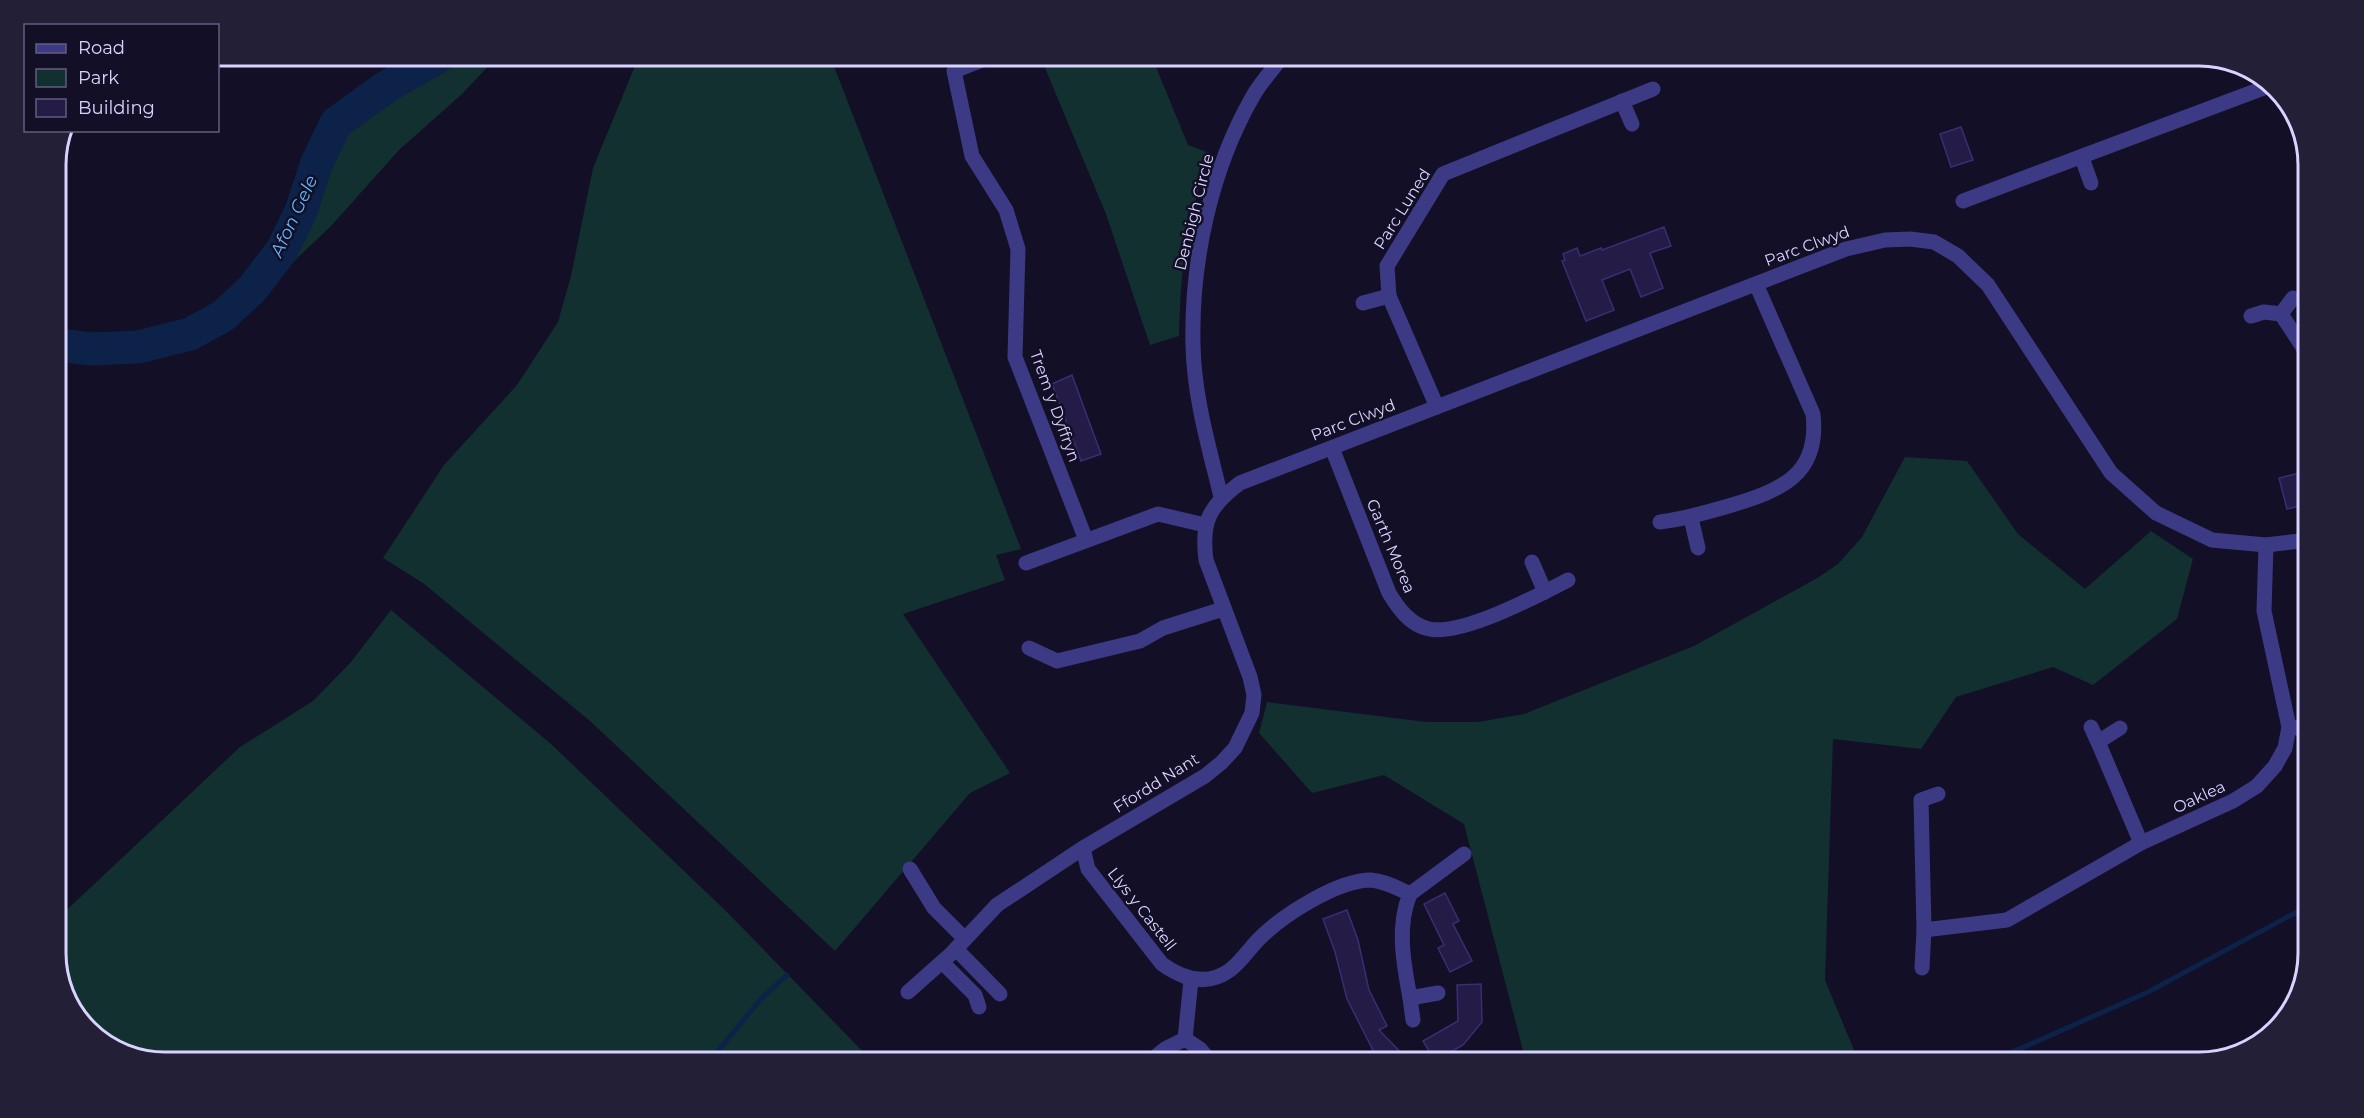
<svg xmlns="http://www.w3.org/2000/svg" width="2364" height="1118" viewBox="0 0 2364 1118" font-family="Montserrat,sans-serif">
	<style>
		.green { fill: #12302f }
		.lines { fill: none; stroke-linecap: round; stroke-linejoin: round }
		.stream { stroke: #0c2248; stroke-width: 5 }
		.river { stroke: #0c2248; stroke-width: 33 }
		.building { fill: #241b47; stroke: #3b2d73; stroke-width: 1.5 }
		.minor { stroke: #3d3a85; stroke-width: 15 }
		.labels { text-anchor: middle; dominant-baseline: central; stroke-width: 5; stroke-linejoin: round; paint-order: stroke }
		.street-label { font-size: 16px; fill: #d9d4ff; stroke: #130f26 }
		.water-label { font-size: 18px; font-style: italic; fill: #62b6ff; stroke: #130f26 }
		.rim { fill: none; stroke: #d9d4ff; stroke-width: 3 }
	</style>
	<rect width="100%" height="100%" fill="#130f26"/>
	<g class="green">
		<path d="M470,56H498L462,94L399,150L331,226L269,285C284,265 302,243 310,219C318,197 322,174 333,153C354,113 431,78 470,56Z"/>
		<path d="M639,56H830L1021,549L996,555L1005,580L903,614L1010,773L970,793L835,951L590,721L423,583L383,558L444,465L517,385L558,322L571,276L593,168Z"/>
		<path d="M1040,56H1155L1154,62L1188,145L1212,154C1206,170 1199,186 1195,202C1183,246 1180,291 1179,336L1150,345L1106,214Z"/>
		<path d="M1905,457L1967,461L2018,534L2085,589L2151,531L2193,559L2177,619L2093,685L2053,667L1956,697L1921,749L1833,739L1825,980L1859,1062H1526L1464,824L1384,775L1312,793L1259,733L1267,702L1426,722H1478L1524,714L1694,646L1819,577L1838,564L1862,537Z"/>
		<path d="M391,610L551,744L728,913L873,1062H165L123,1054L74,1014L56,961V920L240,747L313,701L351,662Z"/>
	</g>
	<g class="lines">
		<g class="stream">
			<path d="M709,1062L760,1000L787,975"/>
			<path d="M1990,1062L2148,992L2308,906"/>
		</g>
		<path class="river" d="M56,345L93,349L138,347L190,334L223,316L253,288L282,250L301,211L316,165L336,123L386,87L440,56"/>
	</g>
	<g class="building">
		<path d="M1961,127L1973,160L1951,167L1940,134Z"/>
		<path d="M1664,227L1671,246L1650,253L1663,288L1641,297L1630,269L1602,280L1614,310L1586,321L1562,261L1565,260L1563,254L1577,248L1580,256L1601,248L1602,250Z"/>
		<path d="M1072,375L1101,454L1081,461L1052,384Z"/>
		<path d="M2308,471V504L2287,509L2279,478Z"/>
		<path d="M1445,893L1459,921L1453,924L1472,961L1450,972L1438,948L1444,945L1424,904Z"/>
		<path d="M1347,910L1358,940L1369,990L1387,1026L1379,1030L1410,1062H1379L1347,999L1335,952L1323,919Z"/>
		<path d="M1481,984L1482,1022L1463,1045L1435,1061L1423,1041L1458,1021L1457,985Z"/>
	</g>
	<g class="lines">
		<g class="minor">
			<path d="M982,60L954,71L972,156L1006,210L1018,249L1015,357L1086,540"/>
			<path d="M1622,101L1632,124"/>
			<path d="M2082,158L2091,183"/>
			<path d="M1963,201L2269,86"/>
			<path d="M2293,298L2281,314L2308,355"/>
			<path d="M1363,303L1389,296"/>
			<path d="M2251,316L2264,312L2281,314"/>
			<path d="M1437,407L1389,296L1387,266L1443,174L1653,89"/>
			<path d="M1332,448L1389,593C1398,608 1410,625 1429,629C1462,636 1537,596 1568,580"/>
			<path d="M1221,497C1209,447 1194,397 1193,345C1191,261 1211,169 1253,96C1261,82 1273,69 1283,56"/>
			<path d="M1691,518L1698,548"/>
			<path d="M1660,522C1685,519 1708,512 1732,505C1781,490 1820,475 1813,414L1756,284"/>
			<path d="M1532,562L1545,592"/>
			<path d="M1026,563L1158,514L1205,525"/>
			<path d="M1029,648L1057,661L1140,641L1163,628L1223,609"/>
			<path d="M2091,727L2098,742"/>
			<path d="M2289,727L2308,729"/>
			<path d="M2120,728L2098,742L2141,843"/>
			<path d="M1938,794L1921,800L1924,930L2007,920L2141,843L2233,801L2257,786L2275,766L2285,748L2289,727L2264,611L2266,545"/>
			<path d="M1083,848L1088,869L1162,964C1183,979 1207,987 1230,970C1242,961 1251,946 1262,936C1285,914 1338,880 1371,880C1385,881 1397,888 1410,894L1464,854"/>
			<path d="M910,869L934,908L965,939"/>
			<path d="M1410,894C1396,927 1404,965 1410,998L1438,993"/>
			<path d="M956,949L1000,994"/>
			<path d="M942,962L975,995L979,1007"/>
			<path d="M1922,968L1924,930"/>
			<path d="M908,992L952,953L997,905L1083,848L1205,776L1221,763L1235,748L1252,713L1254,695L1250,677L1206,560C1201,522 1209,506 1240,483L1846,249L1885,240L1910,239L1934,242L1958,256L1988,285L2111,473L2156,513L2212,540L2266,545L2308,540"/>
			<path d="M1410,998L1413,1020"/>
			<path d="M1185,1039L1200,1049L1211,1062"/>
			<path d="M1149,1062L1165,1049L1185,1039L1191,980"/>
		</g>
	</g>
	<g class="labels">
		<g class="street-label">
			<text transform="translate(1402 209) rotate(-58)">Parc Luned</text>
			<text transform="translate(1194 212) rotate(-76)">Denbigh Circle</text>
			<text transform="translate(1807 246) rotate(-20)">Parc Clwyd</text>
			<text transform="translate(1055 406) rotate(70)">Trem y Dyffryn</text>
			<text transform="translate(1353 420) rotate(-21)">Parc Clwyd</text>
			<text transform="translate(1391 546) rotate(67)">Garth Morea</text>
			<text transform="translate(1156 783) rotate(-32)">Ffordd Nant</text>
			<text transform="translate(2199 797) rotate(-25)">Oaklea</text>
			<text transform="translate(1142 909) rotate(52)">Llys y Castell</text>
		</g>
		<g class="water-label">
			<text transform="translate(294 216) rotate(-65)">Afon Gele</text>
		</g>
	</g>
	<path d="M0 0H2364V1118H0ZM165 66H2199A99 99 0 0 1 2298 165V953A99 99 0 0 1 2199 1052H165A99 99 0 0 1 66 953V165A99 99 0 0 1 165 66Z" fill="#231f37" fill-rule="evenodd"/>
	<path class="rim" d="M165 66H2199A99 99 0 0 1 2298 165V953A99 99 0 0 1 2199 1052H165A99 99 0 0 1 66 953V165A99 99 0 0 1 165 66Z"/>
	<rect x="24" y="24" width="195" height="108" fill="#130f26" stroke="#625e7d" stroke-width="1.5"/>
	<rect x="36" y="44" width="30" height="9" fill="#3d3a85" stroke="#625e7d" stroke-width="1.5"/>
	<text x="78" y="54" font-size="18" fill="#d9d4ff">Road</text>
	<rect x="36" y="69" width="30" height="18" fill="#12302f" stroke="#625e7d" stroke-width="1.5"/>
	<text x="78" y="84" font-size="18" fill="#d9d4ff">Park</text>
	<rect x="36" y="99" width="30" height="18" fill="#241b47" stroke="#625e7d" stroke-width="1.5"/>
	<text x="78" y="114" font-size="18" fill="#d9d4ff">Building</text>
</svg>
